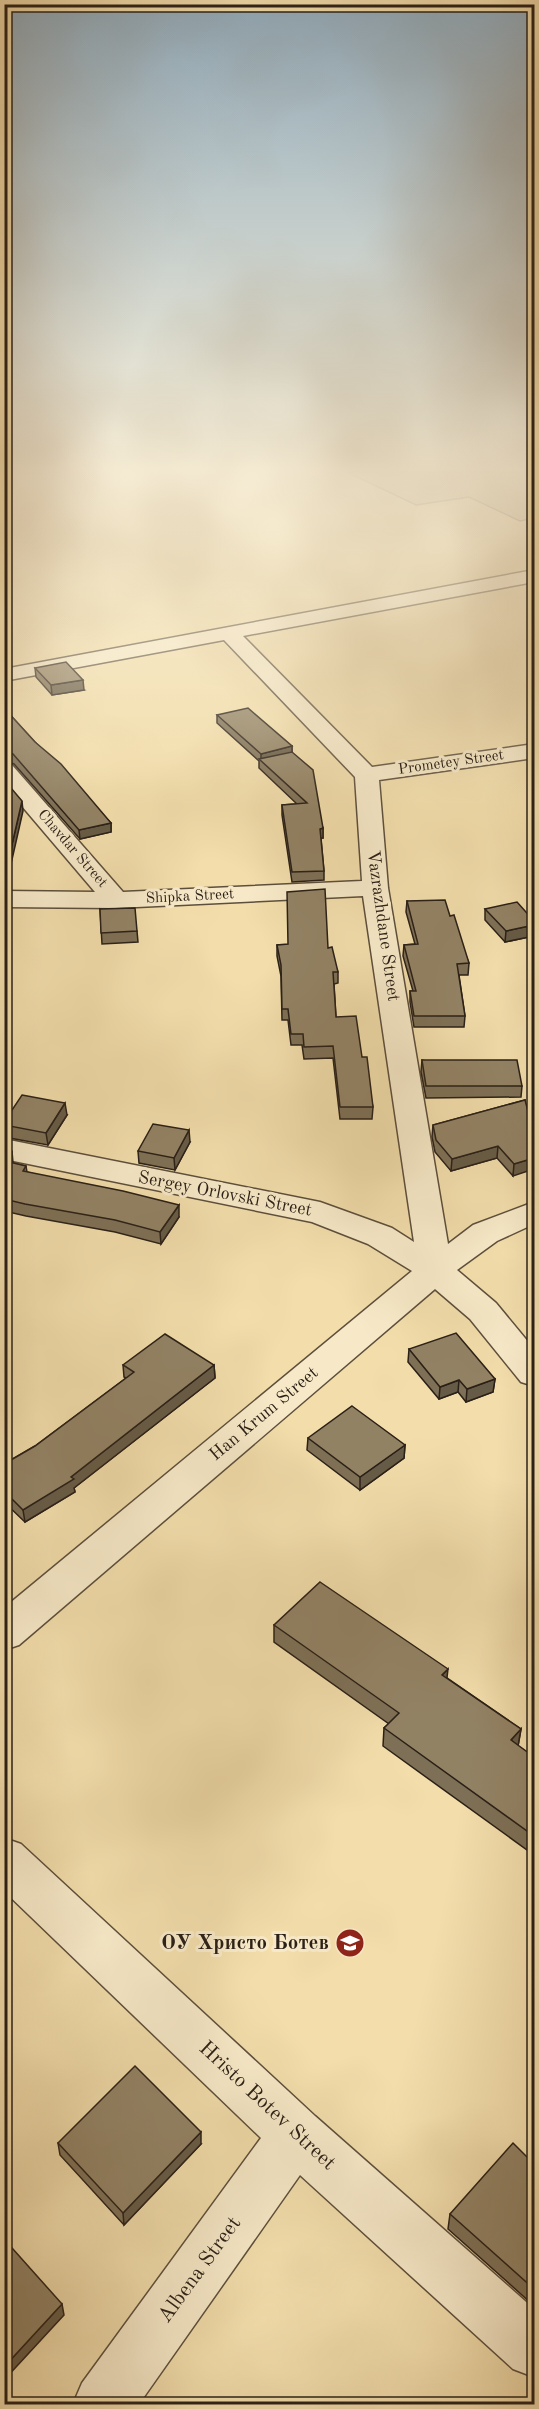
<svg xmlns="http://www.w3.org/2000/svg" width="539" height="2409" viewBox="0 0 539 2409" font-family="'Old Standard TT',serif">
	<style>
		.green { fill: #d0bd92; stroke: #7d6e54; stroke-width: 1.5 }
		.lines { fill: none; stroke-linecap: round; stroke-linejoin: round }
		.street-casing { stroke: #5c4f3c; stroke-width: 3 }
		.street { fill: #f7e9c8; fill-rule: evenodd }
		.wall { fill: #7e7056; stroke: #2a2017; stroke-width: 1.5 }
		.shaded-wall { fill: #665b46; stroke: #2a2017; stroke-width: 1.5 }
		.building { fill: #928264; stroke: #2a2017; stroke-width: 1.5 }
		.labels { text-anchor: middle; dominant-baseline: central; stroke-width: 6; stroke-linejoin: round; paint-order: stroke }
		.far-street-label { font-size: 15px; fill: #2a2017; stroke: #f7e9c8 }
		.street-label { font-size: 18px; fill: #2a2017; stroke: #f7e9c8 }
		.near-poi-label { font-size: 21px; font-weight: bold; fill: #2a2017; stroke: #f7e9c8; text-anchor: end }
		.near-street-label { font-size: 21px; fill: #2a2017; stroke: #f7e9c8 }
	</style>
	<rect width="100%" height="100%" fill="#f2ddab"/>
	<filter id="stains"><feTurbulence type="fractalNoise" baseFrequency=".00333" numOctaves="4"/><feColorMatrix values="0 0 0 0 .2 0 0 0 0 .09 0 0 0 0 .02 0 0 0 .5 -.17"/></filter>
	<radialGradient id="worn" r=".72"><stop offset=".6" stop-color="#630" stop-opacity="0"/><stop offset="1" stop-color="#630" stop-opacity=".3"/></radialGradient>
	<path class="green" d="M347,472H534V518L520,521L469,497L416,505Z"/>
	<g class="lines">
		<g class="street-casing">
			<g id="street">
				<path d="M534,570V582L243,636L372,767L534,744V758L379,780L388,888L448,1244L473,1225L534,1202V1224L497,1241L457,1270L496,1303L534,1349V1386L521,1382L470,1319L435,1289L19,1645L4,1650V1608L412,1271L368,1244L312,1222L4,1159V1139L320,1202L392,1228L414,1242L363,896L116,908L4,907V891L95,892L4,785V763L12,765L123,892L362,881L355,777L224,640L4,681V669Z"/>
				<path d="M4,1838L21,1844L315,2116L534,2309V2377L513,2369L300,2175L139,2404H73L82,2383L261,2138L4,1891Z"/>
			</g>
		</g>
		<use href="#street" class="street"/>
	</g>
	<g class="wall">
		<path d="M35,668L84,690L52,695L36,677Z"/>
		<path d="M4,708L35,742L111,823V832L80,839L14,764L4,761Z"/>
		<path d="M217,715L292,746V752L323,828V838H321L324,871V880L292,882L282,815V805L297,804L259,768V761L217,723Z"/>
		<path d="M407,901L450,916L469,963L468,975H459L465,1016L464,1027H414L410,1002V991H413L403,956L404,945L415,944L406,912Z"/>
		<path d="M100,909L137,931L138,942L102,944Z"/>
		<path d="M485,909L534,921V936L505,942L485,920Z"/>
		<path d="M277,945L328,948L338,972V983L334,984L336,1017L362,1057L373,1107L372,1119H340L333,1058L304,1059L302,1045H291L288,1020H282L281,976L277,956Z"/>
		<path d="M422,1060L522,1086L521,1097L426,1098L421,1072Z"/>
		<path d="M525,1100L513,1176L497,1158L451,1171L435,1152L432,1137L433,1125Z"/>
		<path d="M67,1115L48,1145L4,1137V1122Z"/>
		<path d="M190,1142L175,1170L139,1163L138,1151Z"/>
		<path d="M4,1149L13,1163L26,1166L27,1172L179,1217L161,1244L115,1232L26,1216L4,1211Z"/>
		<path d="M409,1349L495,1379L493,1392L466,1402L458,1392L439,1399L408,1362Z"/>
		<path d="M123,1365H214L215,1378L74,1488L75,1492L25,1522L4,1502V1464L35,1446L126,1378L124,1377Z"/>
		<path d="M308,1438L405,1445L404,1458L360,1490L307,1450Z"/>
		<path d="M274,1625L447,1678L521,1729L518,1746L534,1757V1855L383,1746L384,1728L389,1724L274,1642Z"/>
		<path d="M58,2143L201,2144L124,2225L60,2155Z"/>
		<path d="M534,2164V2302L532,2304L448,2229L450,2214Z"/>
	</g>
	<g class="shaded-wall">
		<path d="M83,680L84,690L52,695L51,685Z"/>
		<path d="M292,746V755L261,760V754Z"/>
		<path d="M22,801L23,811L6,886L5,875Z"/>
		<path d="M111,823V832L80,839L79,830Z"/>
		<path d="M323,828V838H320V829Z"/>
		<path d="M534,925V936L505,942L506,931Z"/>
		<path d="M65,1103L67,1115L48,1145L46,1133Z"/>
		<path d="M189,1130L190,1142L175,1170L174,1158Z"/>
		<path d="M498,1146L497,1158L451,1171L452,1159Z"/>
		<path d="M12,1151L13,1163L9,1162Z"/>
		<path d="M534,1158V1169L513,1176L514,1164Z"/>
		<path d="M179,1205V1217L161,1244L160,1232Z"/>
		<path d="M214,1365L215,1378L74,1488L75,1492L25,1522L23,1510L71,1477Z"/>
		<path d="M495,1379L493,1392L466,1402L467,1389Z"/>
		<path d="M459,1380L458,1392L439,1399L440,1387Z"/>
		<path d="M405,1445L404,1458L360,1490V1477Z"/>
		<path d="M448,1669L446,1686L442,1675Z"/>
		<path d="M521,1729L518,1746L511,1740Z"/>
		<path d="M201,2132V2144L124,2225L123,2213Z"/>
		<path d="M62,2304L64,2315L4,2380V2367Z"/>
	</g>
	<g class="building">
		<path d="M66,662L83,680L51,685L35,668Z"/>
		<path d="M4,708L35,742L61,764L111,823L79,830L13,754L4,752Z"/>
		<path d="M248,708L292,746L261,754L217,715Z"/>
		<path d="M292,752L313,770L323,828L320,829L324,871L292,872L282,805L307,803L259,759Z"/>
		<path d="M11,788L22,801L5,875L4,789Z"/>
		<path d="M325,889L328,948L332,947L338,972H333L336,1017L356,1016L362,1057H367L373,1107H340L333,1046L304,1047L303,1034H291L288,1009H282L281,965L277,945L288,944L287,892Z"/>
		<path d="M445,900L450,916L454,915L469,963L457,964L465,1016H414L410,991H416L404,945L418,944L407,901Z"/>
		<path d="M517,902L534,921V925L506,931L485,909Z"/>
		<path d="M135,908L137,931L101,933L100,909Z"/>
		<path d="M422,1060H517L522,1086H426Z"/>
		<path d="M22,1095L65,1103L46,1133L4,1125V1122Z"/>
		<path d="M525,1100L530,1119L534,1118V1158L514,1164L498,1146L452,1159L436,1140L433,1125Z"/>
		<path d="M153,1124L189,1130L174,1158L138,1151Z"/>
		<path d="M4,1149L12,1151L9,1162L26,1166L23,1171L123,1191L179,1205L160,1232L115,1220L25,1204L4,1199Z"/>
		<path d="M456,1333L495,1379L467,1389L459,1380L440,1387L409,1349Z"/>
		<path d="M165,1334L214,1365L71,1477L74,1479L23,1510L4,1491V1464L35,1446L134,1372L123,1365Z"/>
		<path d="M352,1406L405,1445L360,1477L308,1438Z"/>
		<path d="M320,1582L448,1669L442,1675L521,1729L511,1740L534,1757V1836L384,1728L399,1713L274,1625Z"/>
		<path d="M135,2066L201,2132L123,2213L58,2143Z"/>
		<path d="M513,2143L534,2164V2289L450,2214Z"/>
		<path d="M4,2239L62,2304L4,2367Z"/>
		<path d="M447,2398L454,2404H441Z"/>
	</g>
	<linearGradient id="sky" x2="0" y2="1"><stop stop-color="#91abbc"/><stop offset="0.58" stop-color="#f9f0d9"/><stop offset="1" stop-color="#f9f0d9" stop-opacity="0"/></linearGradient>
	<rect width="539" height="809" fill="url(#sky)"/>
	<defs>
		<g id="school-disc" transform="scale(1.5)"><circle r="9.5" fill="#8f2418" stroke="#f7e9c8"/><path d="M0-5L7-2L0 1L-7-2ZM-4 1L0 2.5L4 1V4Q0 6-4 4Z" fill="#fff"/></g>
	</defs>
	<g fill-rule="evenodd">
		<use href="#school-disc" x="350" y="1943"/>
	</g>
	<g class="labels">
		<g class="far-street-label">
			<text transform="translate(451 763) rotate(-8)">Prometey Street</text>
			<text transform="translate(72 849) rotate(49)">Chavdar Street</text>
			<text transform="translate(190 897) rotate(-3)">Shipka Street</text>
		</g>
		<g class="street-label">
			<text transform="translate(383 926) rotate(82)">Vazrazhdane Street</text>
			<text transform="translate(225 1194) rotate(11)">Sergey Orlovski Street</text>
			<text transform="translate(264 1414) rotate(-40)">Han Krum Street</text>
		</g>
		<g class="near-poi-label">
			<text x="329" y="1943">ОУ Христо Ботев</text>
		</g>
		<g class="near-street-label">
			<text transform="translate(267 2106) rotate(43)">Hristo Botev Street</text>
			<text transform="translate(200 2270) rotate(-54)">Albena Street</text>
		</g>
	</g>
	<rect width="539" height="2409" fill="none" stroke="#f2ddab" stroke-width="24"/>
	<rect x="6" y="6" width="527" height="2397" fill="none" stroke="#2a2017" stroke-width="3"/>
	<rect x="12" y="12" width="515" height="2385" fill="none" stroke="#2a2017" stroke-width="1.5"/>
	<rect width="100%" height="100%" filter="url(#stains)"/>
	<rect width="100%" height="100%" fill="url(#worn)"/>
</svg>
